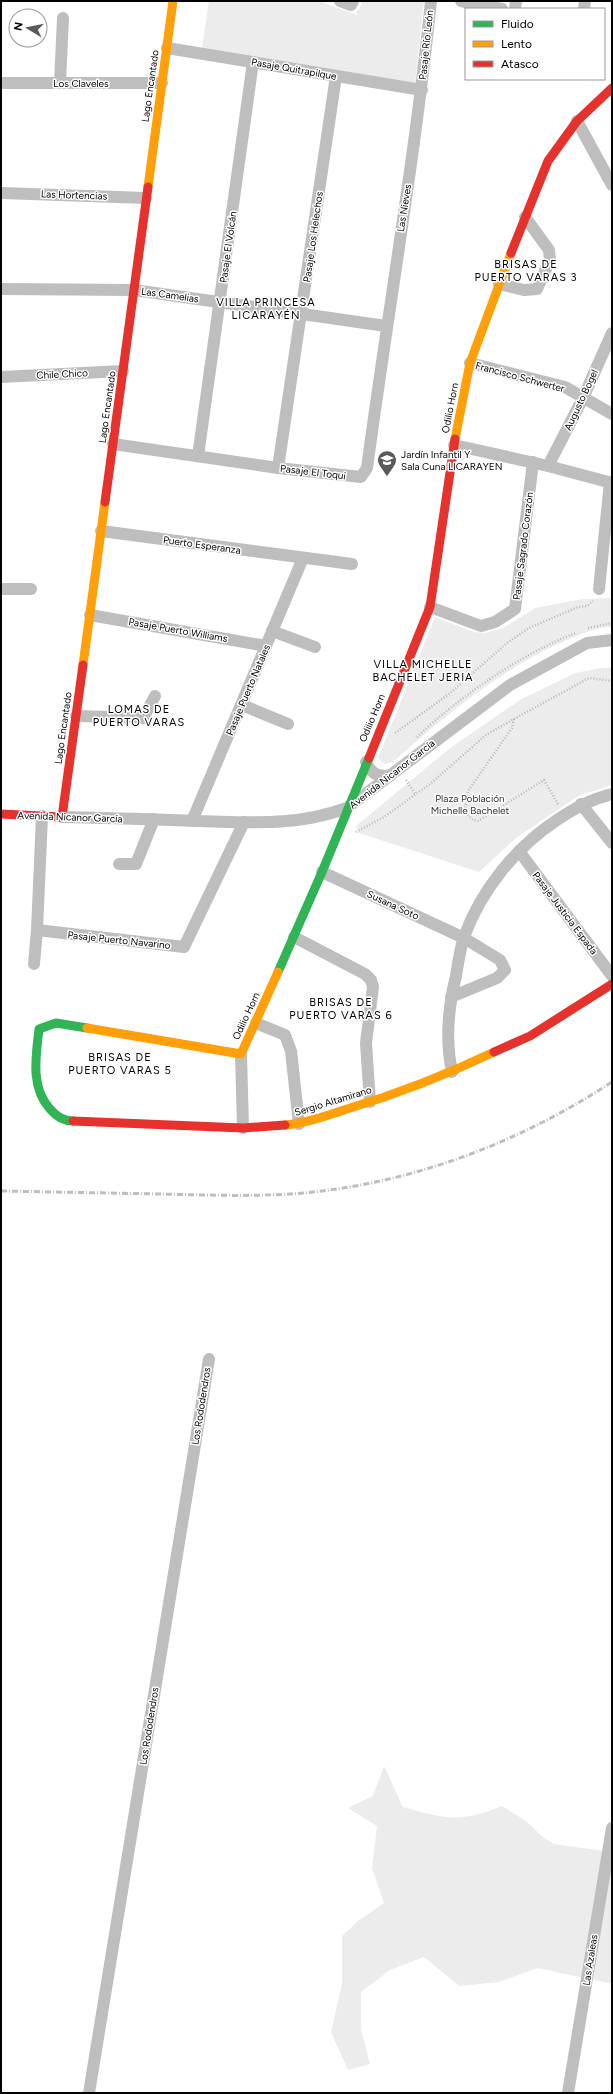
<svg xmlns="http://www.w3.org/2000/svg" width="613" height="2094" viewBox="0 0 613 2094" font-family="Figtree,sans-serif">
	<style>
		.green { fill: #ececec }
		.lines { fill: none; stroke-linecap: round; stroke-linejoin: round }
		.path { stroke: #b9b9b9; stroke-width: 2.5; stroke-dasharray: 1 2; stroke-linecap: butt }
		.street { stroke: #bebebe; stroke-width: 12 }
		.fast { stroke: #30b455; stroke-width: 9 }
		.slow { stroke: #ff9f0a; stroke-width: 9 }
		.jam { stroke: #e5322d; stroke-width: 9 }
		.rail { stroke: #bebebe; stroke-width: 3; stroke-dasharray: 6 2 1 2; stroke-linecap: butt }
		.labels { text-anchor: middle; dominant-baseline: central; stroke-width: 3; stroke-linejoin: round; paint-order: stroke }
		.street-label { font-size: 10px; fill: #000; stroke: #fff }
		.poi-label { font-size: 10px; fill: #000; stroke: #fff; text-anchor: start }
		.park-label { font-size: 10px; fill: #333; stroke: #fff }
		.neighbourhood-label { font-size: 11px; letter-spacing: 1px; fill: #000; stroke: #fff }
	</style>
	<rect width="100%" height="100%" fill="#fff"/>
	<g class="green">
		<path d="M209,1H319L357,15V10H359L362,1H424L415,84L202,48Z"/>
		<path d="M612,598V627C599,627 586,632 574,637C506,665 447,714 393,762L385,764L378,758L435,617L474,632L485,633L503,628L535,608L583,599Z"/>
		<path d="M601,668H612V785L578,796L516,838L479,872L359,833L356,826L450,748L520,700L575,673Z"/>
		<path d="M384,1766L403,1807C445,1819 460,1823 502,1806L526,1821L544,1838L554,1844L612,1852V1984L538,1968L499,1982L459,1986L424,1957L390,1970L361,1992V2029L370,2064L348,2070L331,2032L342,1984V1936L358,1921L384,1903L372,1868L377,1826L348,1808L373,1796Z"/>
	</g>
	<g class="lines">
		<g class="path">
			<path d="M588,628L612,623"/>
			<path d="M514,719L512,728L468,791L465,809L466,813L473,820L478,821L544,780L558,804"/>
			<path d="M395,733L449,694L507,643L529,628L578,607L587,606L593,601"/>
			<path d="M417,737C458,698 522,653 576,633"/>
			<path d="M406,780L416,795"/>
			<path d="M356,832L384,817L430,784L486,735L514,719L589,678L612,681"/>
		</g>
		<g class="street">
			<path d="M340,1L351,5L353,1"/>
			<path d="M461,1L502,9"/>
			<path d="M515,9L516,1"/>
			<path d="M584,9L585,1"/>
			<path d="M167,48L422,90"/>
			<path d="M1,83H162"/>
			<path d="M60,83L63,18"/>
			<path d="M577,121L612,185"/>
			<path d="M1,193L146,198"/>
			<path d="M499,284L524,290L537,289L550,260L549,250L525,217"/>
			<path d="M1,289L134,290L386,326"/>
			<path d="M470,363L565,387L612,414"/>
			<path d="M1,377L123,371"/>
			<path d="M113,444L278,468L361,477L367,468C388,312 415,157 431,1"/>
			<path d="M454,445L548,466L612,483"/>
			<path d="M198,456L253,62"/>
			<path d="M548,466L583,398L612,333"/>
			<path d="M278,468L336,76"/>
			<path d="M101,531L352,564"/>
			<path d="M1,589H31"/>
			<path d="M599,589L610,482"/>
			<path d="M430,607L481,626L495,622L515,609L533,462"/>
			<path d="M90,615L266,646"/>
			<path d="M272,631L315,647"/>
			<path d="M242,705L288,724"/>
			<path d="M76,716L143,718L155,696"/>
			<path d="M366,762C370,773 378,778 390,775"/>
			<path d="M581,804L612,843"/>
			<path d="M42,816L37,930L184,947L244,822"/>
			<path d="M62,817C107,818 152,819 196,821C251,822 294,827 347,808L510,685L587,643L612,640"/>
			<path d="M192,821L303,558"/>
			<path d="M519,851L612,976"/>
			<path d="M119,864H136L154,819"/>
			<path d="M322,872L464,938L500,960L505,970L497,978L451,997"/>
			<path d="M294,937L365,974L371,980L373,987L366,1043L370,1102"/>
			<path d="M34,964L37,930"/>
			<path d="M256,1023L285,1035L291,1051L299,1124"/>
			<path d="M241,1054L243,1128"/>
			<path d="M452,1072C445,1039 448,1008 456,976C458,963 460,949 464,937C481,890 516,847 557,820C575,808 591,799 612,794"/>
			<path d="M89,2093L209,1359"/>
			<path d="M568,2093L612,1828"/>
		</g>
		<g class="fast">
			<path d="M278,972L322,872L369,758"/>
			<path d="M73,1121C64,1121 56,1116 50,1109C30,1087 36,1056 39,1029L56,1023L87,1028"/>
		</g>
		<g class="slow">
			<path d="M148,187L173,1"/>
			<path d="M455,439L470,363L511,253"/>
			<path d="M83,665L105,502"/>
			<path d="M87,1028L241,1054L278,972"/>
			<path d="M285,1125C306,1123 326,1116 347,1109C397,1094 446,1075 494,1052"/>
		</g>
		<g class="jam">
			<path d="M511,253L548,161L577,121L612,88"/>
			<path d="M105,502L148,187"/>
			<path d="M369,758L430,607L455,439"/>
			<path d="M1,814L62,817L83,665"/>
			<path d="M494,1052L530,1036L612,984"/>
			<path d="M73,1121L243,1128L285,1125"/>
		</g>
		<path class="rail" d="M1,1191C54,1192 107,1193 160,1194C208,1195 256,1197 303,1193C414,1183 520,1142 612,1082"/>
	</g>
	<defs>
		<g id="school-pin" transform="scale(1)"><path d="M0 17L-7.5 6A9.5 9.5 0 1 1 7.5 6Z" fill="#595959" stroke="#fff"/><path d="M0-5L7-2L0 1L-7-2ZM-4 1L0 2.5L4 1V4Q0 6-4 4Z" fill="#fff"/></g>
	</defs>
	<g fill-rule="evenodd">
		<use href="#school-pin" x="387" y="460"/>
	</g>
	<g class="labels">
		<g class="street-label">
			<text transform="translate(426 45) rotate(-84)">Pasaje Río León</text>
			<text transform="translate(294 69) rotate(10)">Pasaje Quitrapilque</text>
			<text x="81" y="83">Los Claveles</text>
			<text transform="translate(150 86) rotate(-82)">Lago Encantado</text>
			<text transform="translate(74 195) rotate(2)">Las Hortencias</text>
			<text transform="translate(404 208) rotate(-81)">Las Nieves</text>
			<text transform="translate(313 237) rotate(-82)">Pasaje Los Helechos</text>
			<text transform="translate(228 247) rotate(-82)">Pasaje El Volcán</text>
			<text transform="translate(170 295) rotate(8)">Las Camelias</text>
			<text transform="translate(62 374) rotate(-3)">Chile Chico</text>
			<text transform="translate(520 377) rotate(15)">Francisco Schwerter</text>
			<text transform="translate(581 400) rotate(-65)">Augusto Bogel</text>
			<text transform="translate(107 407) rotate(-82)">Lago Encantado</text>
			<text transform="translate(450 408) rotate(-79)">Odilio Horn</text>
			<text transform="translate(313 472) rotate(7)">Pasaje El Toqui</text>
			<text transform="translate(202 545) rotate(8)">Puerto Esperanza</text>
			<text transform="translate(523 546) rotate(-83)">Pasaje Sagrado Corazón</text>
			<text transform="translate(178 630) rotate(10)">Pasaje Puerto Williams</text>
			<text transform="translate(248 690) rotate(-67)">Pasaje Puerto Natales</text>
			<text transform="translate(372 718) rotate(-67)">Odilio Horn</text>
			<text transform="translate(63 728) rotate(-82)">Lago Encantado</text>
			<text transform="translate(392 774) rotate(-38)">Avenida Nicanor García</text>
			<text transform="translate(70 817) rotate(2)">Avenida Nicanor García</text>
			<text transform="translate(393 905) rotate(25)">Susana Soto</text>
			<text transform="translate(565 913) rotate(53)">Pasaje Justicia Espada</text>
			<text transform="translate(119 940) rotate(6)">Pasaje Puerto Navarino</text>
			<text transform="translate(246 1016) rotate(-65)">Odilio Horn</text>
			<text transform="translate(333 1101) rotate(-17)">Sergio Altamirano</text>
			<text transform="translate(201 1406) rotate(-81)">Los Rododendros</text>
			<text transform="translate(149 1726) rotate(-81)">Los Rododendros</text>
			<text transform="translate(590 1960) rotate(-81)">Las Azaleas</text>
		</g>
		<g class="poi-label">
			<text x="401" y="454">Jardín Infantil Y<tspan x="401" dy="12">Sala Cuna LICARAYEN</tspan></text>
		</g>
		<g class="park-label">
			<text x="470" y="798">Plaza Población<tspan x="470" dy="12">Michelle Bachelet</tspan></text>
		</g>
		<g class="neighbourhood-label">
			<text x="526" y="264">BRISAS DE<tspan x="526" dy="13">PUERTO VARAS 3</tspan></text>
			<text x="266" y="302">VILLA PRINCESA<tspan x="266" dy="13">LICARAYÉN</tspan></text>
			<text x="423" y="664">VILLA MICHELLE<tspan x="423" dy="13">BACHELET JERIA</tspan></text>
			<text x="139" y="709">LOMAS DE<tspan x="139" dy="13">PUERTO VARAS</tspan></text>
			<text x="341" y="1002">BRISAS DE<tspan x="341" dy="13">PUERTO VARAS 6</tspan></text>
			<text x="120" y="1057">BRISAS DE<tspan x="120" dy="13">PUERTO VARAS 5</tspan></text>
		</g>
	</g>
	<rect width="613" height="2094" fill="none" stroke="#000000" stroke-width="4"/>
	<rect x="465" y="8" width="140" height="72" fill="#ffffff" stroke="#999999"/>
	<rect x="473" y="21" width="20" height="6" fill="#30b455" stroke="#999999"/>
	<text x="501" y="28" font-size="12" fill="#000000">Fluido</text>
	<rect x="473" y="41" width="20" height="6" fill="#ff9f0a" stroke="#999999"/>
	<text x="501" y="48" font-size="12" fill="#000000">Lento</text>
	<rect x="473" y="61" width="20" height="6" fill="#e5322d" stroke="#999999"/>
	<text x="501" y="68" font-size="12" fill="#000000">Atasco</text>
	<g transform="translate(28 28) rotate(280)"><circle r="19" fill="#ffffff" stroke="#999999"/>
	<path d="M0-3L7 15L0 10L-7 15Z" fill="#595959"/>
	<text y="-6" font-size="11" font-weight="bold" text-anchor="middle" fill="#000000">N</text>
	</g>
</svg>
